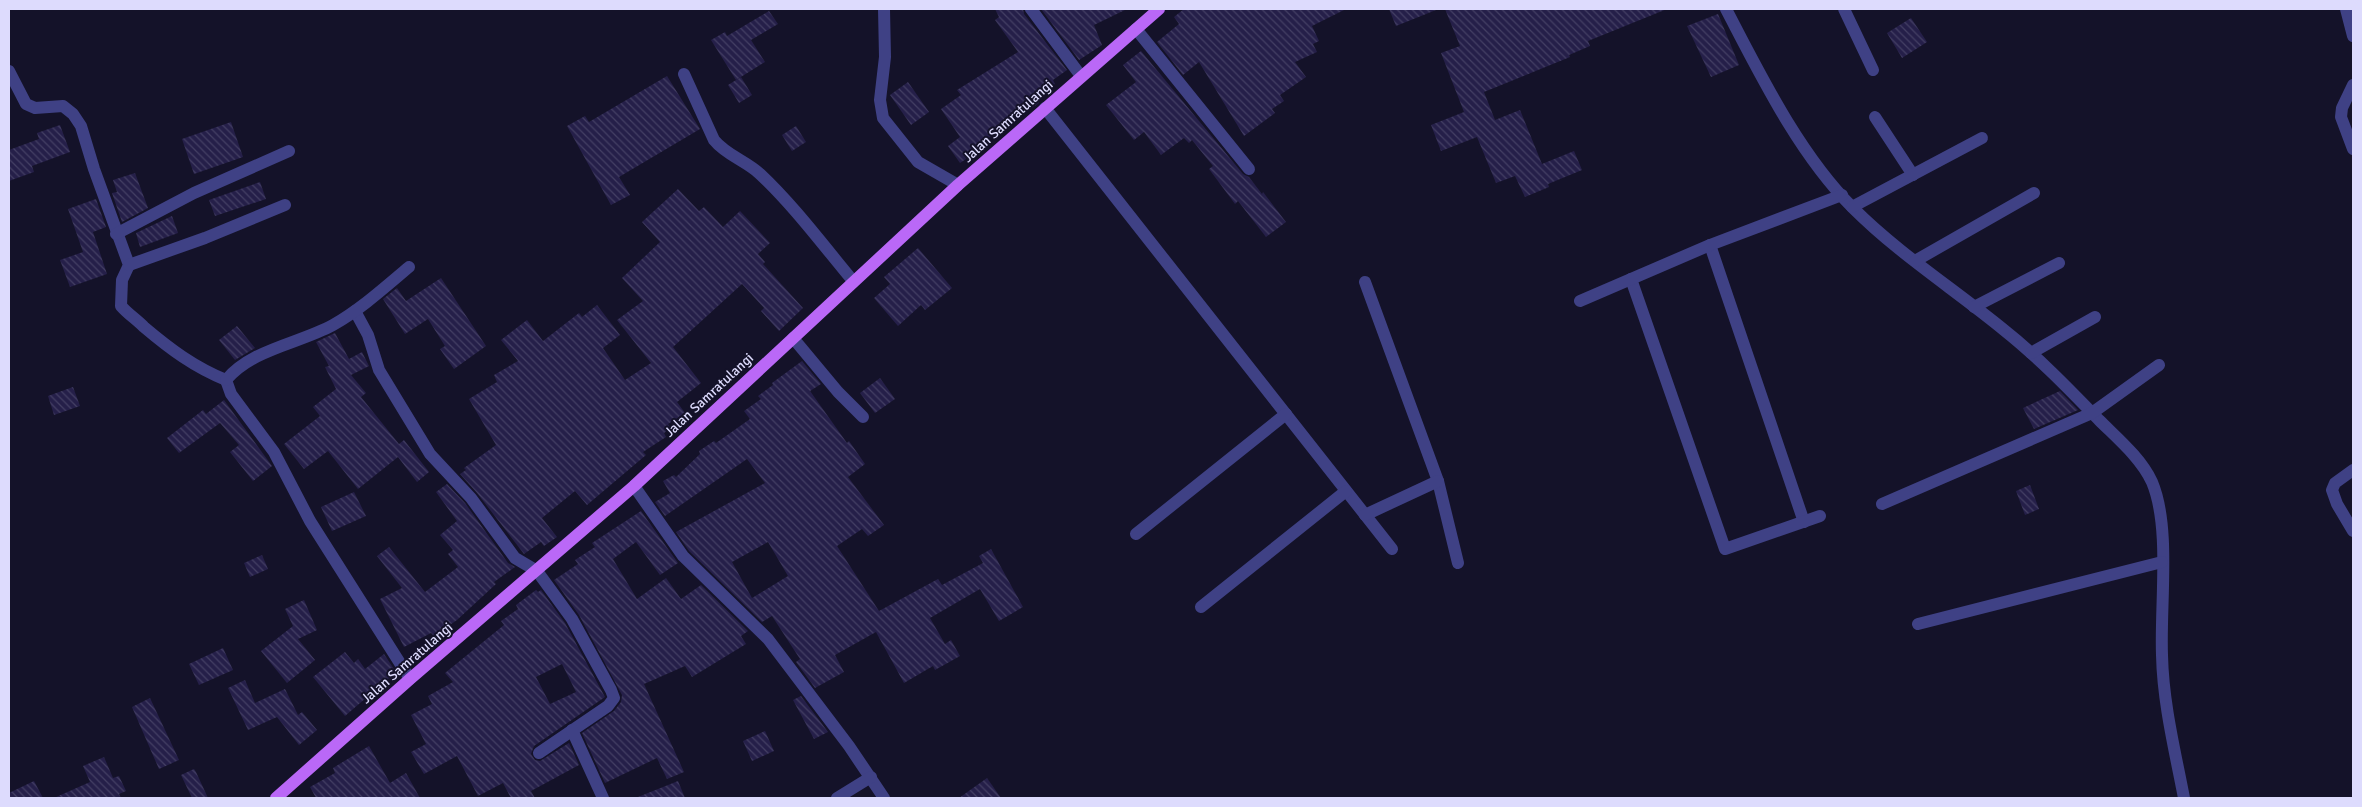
<svg xmlns="http://www.w3.org/2000/svg" width="2362" height="807" viewBox="0 0 2362 807" font-family="Signika,sans-serif">
	<style>
		.building { fill: url(#building-back-hatch); fill-rule: evenodd }
		.lines { fill: none; stroke-linecap: round; stroke-linejoin: round }
		.minor { stroke: #3f4185; stroke-width: 12 }
		.major { stroke: #ba68f7; stroke-width: 12 }
		.labels { text-anchor: middle; dominant-baseline: central; stroke-width: 4; stroke-linejoin: round; paint-order: stroke }
		.street-label { font-size: 14px; fill: #dddbfd; stroke: #141229 }
	</style>
	<defs>
		<pattern id="building-back-hatch" width="6" height="6" patternUnits="userSpaceOnUse" patternTransform="scale(1.25)"><rect width="6" height="6" fill="#251f49"/><path d="M-1 5l2 2M0 0l6 6M5-1l2 2" fill="none" stroke="#443f64"/></pattern>
	</defs>
	<rect width="100%" height="100%" fill="#141229"/>
	<g class="building">
		<path d="M995,9H1023L1024,14L1067,70L1053,80L1055,84L1035,97L1039,103L975,147L978,151L960,163L948,146L960,137L941,109L961,95L957,90L1018,52L995,20L999,17Z"/>
		<path d="M1041,9H1127L1094,25L1102,45L1079,60Z"/>
		<path d="M1184,9H1346L1312,26L1319,41L1313,44L1317,52L1295,62L1306,77L1280,95L1284,101L1272,109L1275,113L1244,136L1199,62L1183,75L1157,42L1179,24L1174,17Z"/>
		<path d="M1389,9H1436V10L1396,26Z"/>
		<path d="M1445,9H1667L1588,41L1590,46L1569,55L1570,57L1484,92L1495,120L1520,110L1542,164L1574,151L1582,170L1548,184L1549,187L1525,197L1515,176L1496,183L1477,137L1441,151L1431,125L1464,112L1441,53L1460,46Z"/>
		<path d="M769,11L778,24L751,40L765,62L736,80L711,40L725,32L727,36Z"/>
		<path d="M1718,14L1739,65L1711,77L1687,26Z"/>
		<path d="M1911,18L1927,42L1902,58L1887,33Z"/>
		<path d="M1141,51L1243,174L1249,177L1262,194L1263,192L1286,222L1266,237L1238,201L1235,204L1209,169L1213,166L1192,140L1189,143L1184,138L1161,155L1144,132L1134,140L1106,105L1136,82L1123,65Z"/>
		<path d="M667,76L700,129L619,177L630,195L611,205L567,126L585,116L589,122Z"/>
		<path d="M741,77L752,95L739,103L728,85Z"/>
		<path d="M908,82L929,112L911,125L890,95Z"/>
		<path d="M231,122L243,157L194,174L182,139Z"/>
		<path d="M60,125L70,152L32,166L34,172L9,181V150L39,139L37,133Z"/>
		<path d="M796,126L806,142L792,151L782,135Z"/>
		<path d="M135,173L148,208L122,222L112,193L117,192L113,180Z"/>
		<path d="M260,182L266,199L215,216L209,200Z"/>
		<path d="M678,189L699,211L704,207L723,227L740,211L770,243L758,254L765,262L763,264L803,308L779,331L761,311L764,308L742,284L673,347L701,383L677,402L685,413L668,424L671,428L664,433L666,437L643,452L646,455L587,505L575,491L542,518L557,537L544,546L541,542L524,554L477,493L460,474L466,470L464,468L496,445L469,399L497,382L494,375L518,361L501,340L527,320L543,341L579,313L582,317L597,305L620,335L603,348L625,380L651,363L617,320L643,301L622,278L660,242L642,222Z"/>
		<path d="M96,199L106,227L93,232L107,274L70,287L60,260L83,252L68,209Z"/>
		<path d="M172,216L178,233L140,247L136,233Z"/>
		<path d="M918,248L952,288L925,310L921,305L898,326L874,298L890,284L884,277Z"/>
		<path d="M441,278L486,346L454,369L440,349L445,346L428,319L405,334L383,299L397,288L406,301Z"/>
		<path d="M237,326L255,348L235,360L219,340Z"/>
		<path d="M335,333L349,359L362,352L369,366L351,375L366,393L361,397L399,444L404,440L429,472L417,482L398,457L358,489L328,451L304,469L284,444L320,416L313,407L336,389L325,367L329,366L316,342Z"/>
		<path d="M802,361L821,384L810,391L847,443L849,441L865,464L848,477L884,525L868,536L862,529L837,546L879,611L938,579L942,585L983,563L979,556L991,549L1023,607L999,621L980,589L930,618L945,644L951,640L960,656L935,670L933,666L904,683L876,632L835,655L844,672L815,688L796,662L800,659L772,616L762,622L689,551L676,532L765,483L747,459L665,516L655,502L670,493L663,481L674,475L676,477L700,454L699,451L714,441L716,443L750,419L744,411L761,399L758,396L773,385L772,383ZM768,542L788,576L752,598L732,562Z"/>
		<path d="M880,378L895,399L875,413L860,393Z"/>
		<path d="M73,387L80,406L54,415L48,396Z"/>
		<path d="M2060,391L2078,410L2034,429L2023,408Z"/>
		<path d="M224,400L272,466L253,481L230,452L239,445L220,423L179,453L167,438L203,410L206,414Z"/>
		<path d="M447,484L465,503L508,563L515,567L494,582L496,584L457,620L434,636L431,633L404,647L380,599L402,588L377,556L389,547L425,592L458,567L448,554L453,550L440,535L457,521L436,492Z"/>
		<path d="M2030,485L2039,509L2025,515L2016,491Z"/>
		<path d="M354,492L366,516L332,531L321,507Z"/>
		<path d="M641,511L678,563L660,575L636,542L613,559L637,599L666,578L681,599L701,585L748,631L741,636L746,644L692,677L685,666L644,684L684,772L667,779L657,758L605,783L582,733L614,711L621,702L622,695L579,615L554,580L578,564L575,560L595,547L592,543Z"/>
		<path d="M262,555L268,569L250,577L244,563Z"/>
		<path d="M536,590L538,592L541,590L565,623L605,697L534,746L531,754L535,760L540,761L569,743L579,765L531,791L535,798H511L503,783L478,796L457,756L424,774L411,752L426,744L411,715L432,704L428,696L453,682L445,673L504,625L501,621L518,609L516,605ZM562,664L576,692L550,704L536,677Z"/>
		<path d="M304,600L317,630L298,639L315,660L287,683L261,651L293,626L285,609Z"/>
		<path d="M223,648L233,670L199,685L189,664Z"/>
		<path d="M345,652L354,663L358,659L365,669L384,654L396,672L345,716L313,677Z"/>
		<path d="M245,680L255,703L285,689L298,715L302,712L317,730L299,745L277,717L248,730L228,688Z"/>
		<path d="M801,696L828,732L814,739L793,700Z"/>
		<path d="M150,698L179,760L159,769L132,707Z"/>
		<path d="M765,731L774,751L752,761L743,741Z"/>
		<path d="M369,746L390,783L406,773L420,798H316L310,787L335,773L333,768Z"/>
		<path d="M104,757L113,778L119,776L126,791L119,794L121,798H54L90,782L83,766Z"/>
		<path d="M194,769L196,772L208,798H192L181,775Z"/>
		<path d="M987,778L1001,798H959Z"/>
		<path d="M34,781L43,798H9V793Z"/>
		<path d="M678,781L685,798H638V797Z"/>
	</g>
	<g class="lines">
		<g class="minor">
			<path d="M884,9L885,57L880,100L883,118L918,162L958,185"/>
			<path d="M1031,9L1081,76"/>
			<path d="M1726,9C1761,76 1799,154 1853,208C1899,254 1954,289 2004,330C2038,357 2068,388 2099,420C2117,438 2141,458 2152,482C2171,527 2160,604 2162,655C2163,703 2175,751 2184,798"/>
			<path d="M1844,9L1873,70"/>
			<path d="M2346,9L2353,36"/>
			<path d="M1136,29L1249,169"/>
			<path d="M9,71L26,104L35,108L63,106L73,114L81,126L94,169L129,265L122,280L121,306C128,314 136,319 144,327C170,349 194,367 226,380"/>
			<path d="M684,74L714,140C726,155 746,161 760,174C794,206 823,245 853,281"/>
			<path d="M2353,85L2342,108L2341,117L2353,149"/>
			<path d="M1045,108L1392,549"/>
			<path d="M1875,117L1913,175"/>
			<path d="M1852,207L1982,138"/>
			<path d="M116,234L194,193L289,151"/>
			<path d="M1710,245L1804,522"/>
			<path d="M1915,261L2034,193"/>
			<path d="M129,265L205,238L285,205"/>
			<path d="M1631,279L1725,549L1820,516"/>
			<path d="M1365,282L1438,481L1458,563"/>
			<path d="M1580,301L1710,245L1842,195"/>
			<path d="M1974,307L2059,263"/>
			<path d="M355,311L368,335L379,370L430,454L471,498L515,558L537,571L572,619L611,690L614,698L608,706L539,753"/>
			<path d="M793,338L838,392L863,417"/>
			<path d="M2031,353L2095,317"/>
			<path d="M226,380L231,394L274,452L310,521L410,679"/>
			<path d="M226,380C252,349 298,344 333,325C361,309 384,288 409,267"/>
			<path d="M2353,470L2335,483L2332,490L2337,504L2353,531"/>
			<path d="M634,486L683,556L768,639L849,746L884,798"/>
			<path d="M1882,504L2092,413L2159,365"/>
			<path d="M1365,515L1438,481"/>
			<path d="M1136,534L1286,414"/>
			<path d="M1201,607L1346,491"/>
			<path d="M1918,624L2162,562"/>
			<path d="M572,730L603,798"/>
			<path d="M837,798L871,777"/>
		</g>
		<path class="major" d="M276,798L410,679L634,486L958,185L1159,9"/>
	</g>
	<g class="labels">
		<g class="street-label">
			<text transform="translate(1008 121) rotate(-42)">Jalan Samratulangi</text>
			<text transform="translate(709 395) rotate(-43)">Jalan Samratulangi</text>
			<text transform="translate(407 663) rotate(-41)">Jalan Samratulangi</text>
		</g>
	</g>
	<rect width="2362" height="807" fill="none" stroke="#dddbfd" stroke-width="20"/>
</svg>
